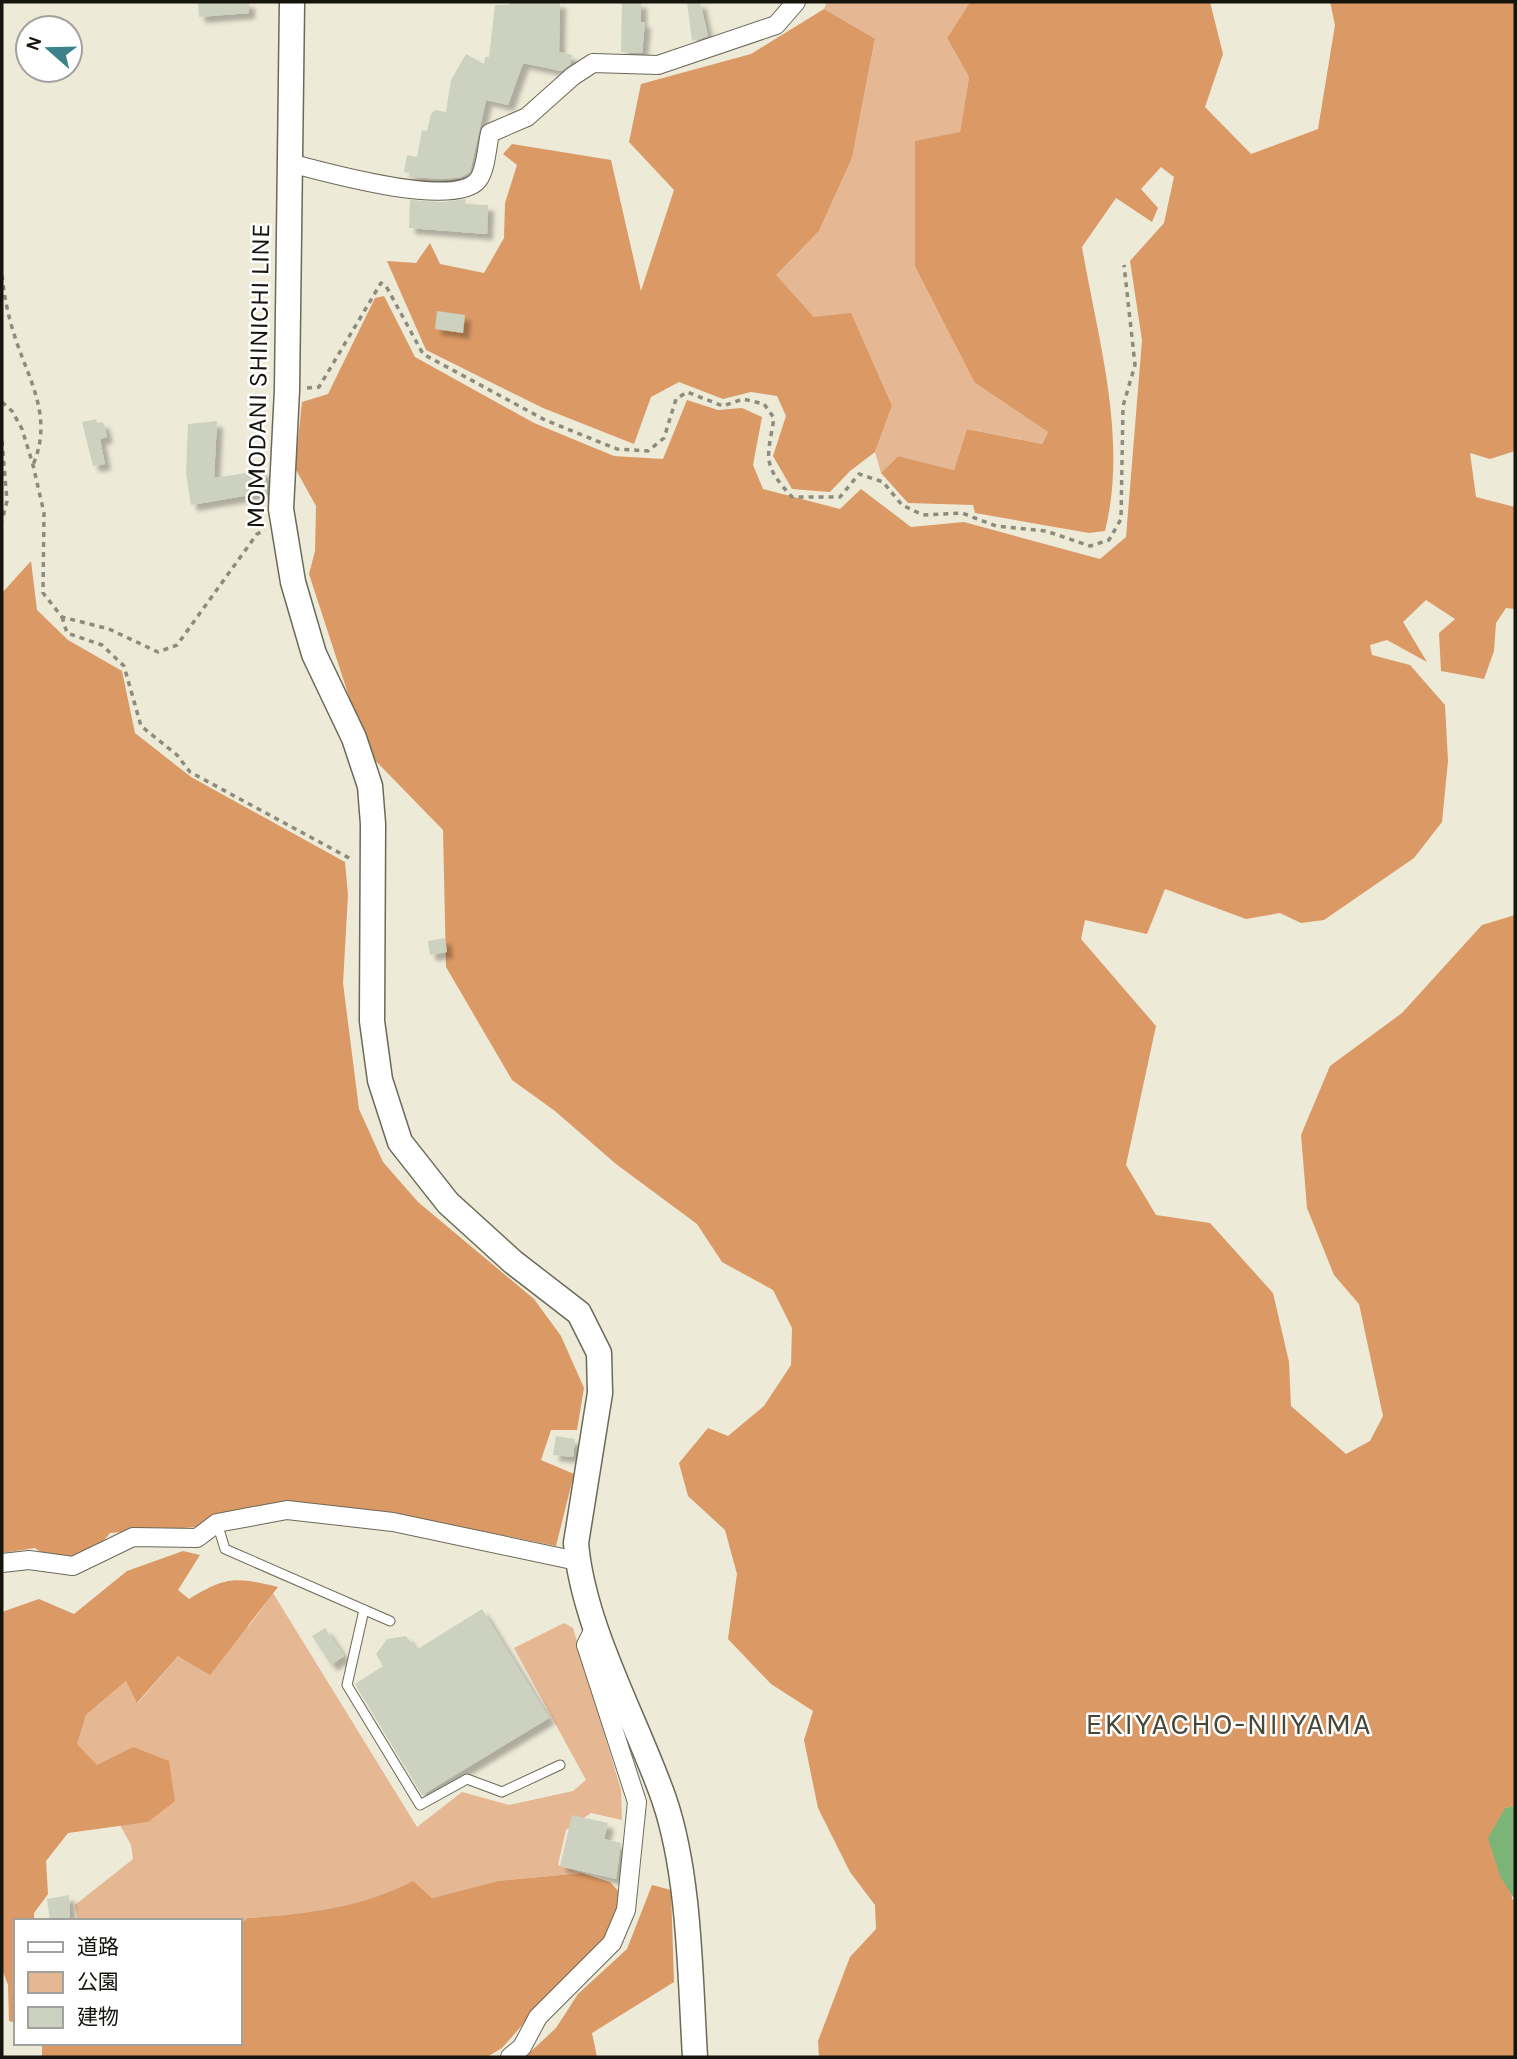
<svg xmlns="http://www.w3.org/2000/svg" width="1517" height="2059" viewBox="0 0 1517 2059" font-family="Karla,'Noto Sans JP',sans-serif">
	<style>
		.green { fill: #e6b793 }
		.forest { fill: #db9965 }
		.water { fill: #7cb477 }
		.building { fill: #cdd2c0; filter: url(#shadow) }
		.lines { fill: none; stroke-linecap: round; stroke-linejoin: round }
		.lane-casing { stroke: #6b6958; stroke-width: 11 }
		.street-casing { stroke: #6b6958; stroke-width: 20 }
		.secondary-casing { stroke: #6b6958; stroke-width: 27 }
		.path { stroke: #8d8b7d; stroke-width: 3.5; stroke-dasharray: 5 5; stroke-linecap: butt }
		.lane { stroke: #fff; stroke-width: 9 }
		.street { stroke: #fff; stroke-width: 18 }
		.secondary { stroke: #fff; stroke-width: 24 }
		.labels { text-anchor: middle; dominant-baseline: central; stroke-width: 5; stroke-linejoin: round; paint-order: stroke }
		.street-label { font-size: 26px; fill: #15140d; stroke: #fff }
		.quarter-label { font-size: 30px; letter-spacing: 2px; fill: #484636; stroke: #fff }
	</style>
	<defs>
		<filter id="shadow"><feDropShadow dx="6" dy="6" stdDeviation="2" flood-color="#0004"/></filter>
	</defs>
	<rect width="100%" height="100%" fill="#edead7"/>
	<g class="green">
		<path d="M827,2H970L947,38L969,77L960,132L975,383L1048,432L1042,444L967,429L954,470L898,456L881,473L875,452L892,406L878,378L814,317L775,275L819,231L852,158L875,40L824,9Z"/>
		<path d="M273,1593L417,1827L462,1792L509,1805L573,1791L586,1780L514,1648L564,1623L573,1628L621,1790L622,1820L591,1813L566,1830L558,1865L582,1873L498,1881L432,1898L413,1882C361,1908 305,1914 248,1918L240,1923V1921H78L75,1905L133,1859L131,1845L120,1825L148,1822L133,1747L97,1766L76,1744L86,1715L126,1681L138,1703L178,1656L249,1626Z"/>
	</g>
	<g class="forest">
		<path d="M970,2H1210L1223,54L1205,107L1251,154L1318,129L1335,25L1330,2H1515V451L1490,459L1470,453L1476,497L1515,507V609L1506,608L1496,623L1494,651L1484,679L1441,671L1439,633L1455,619L1426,600L1403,622L1427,662L1387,640L1370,645L1372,655L1410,665L1445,705L1448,761L1442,822L1414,858L1324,920L1301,923L1280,913L1246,919L1165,889L1147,934L1085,920L1081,939L1156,1026L1126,1165L1156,1215L1210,1223L1273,1293L1289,1362L1291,1406L1346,1454L1370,1441L1383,1416L1359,1304L1334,1275L1307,1208L1301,1135L1330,1066L1402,1013L1482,925L1515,915V1806L1505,1808L1512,1899L1515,1900V2057H819L818,2041L850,1957L876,1929L875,1905L850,1872L818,1808L804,1740L813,1711L771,1684L728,1639L737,1574L725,1530L688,1496L679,1463L708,1428L728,1436L764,1406L791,1365L792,1328L773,1290L722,1262L697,1224L616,1164L555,1111L512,1080L446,967L443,830L367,752L309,574L315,551L316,506L295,468L302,402L328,394L375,298L384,296L415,357L534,423L614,456L663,459L687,400L718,410L742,408L762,417L753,465L763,489L840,509L861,489L911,527L964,522L1100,559L1126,537L1142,340L1130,261L1164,223L1174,177L1161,167L1141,189L1158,208L1152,222L1116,198L1082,247C1098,340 1128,438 1105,531L1089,533L975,513L973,505L908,503L881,473L898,456L954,470L967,429L1042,444L1048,432L975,383L915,266V141L960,132L969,77L947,38Z"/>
		<path d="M824,9L875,39L852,158L819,231L776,275L814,317L851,313L892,406L875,452L850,471L830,492L792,489L773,456L786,416L777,396L751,392L723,399L679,382L651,397L634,444L543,408L426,350L387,261L416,263L430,243L440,264L484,273L504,238L505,203L517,165L503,154L512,144L611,160L641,291L674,190L629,142L641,84L751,54Z"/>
		<path d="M31,561L37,610L68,640L122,671L135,733L191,777L345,862L348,895L343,983L359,1109L383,1162L418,1202L534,1299L561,1336L584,1388L577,1430H551L541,1460L574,1474L556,1546L398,1514L341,1513L281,1505L197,1527L110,1533L94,1552L55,1562L35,1548L2,1553V593Z"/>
		<path d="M183,1551L200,1555L178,1590L189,1599C227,1576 235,1577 278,1587L210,1675L178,1656L137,1703L126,1681L86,1715L77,1744L97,1765L133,1747L169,1761L175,1801L148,1822L68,1833L46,1861L48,1894L34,1913V1921H16V2023L9,2021L8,1985L2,1969V1612L39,1599L74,1614L127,1571Z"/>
		<path d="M582,1873L610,1882L623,1896L600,1953L548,1996L502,2048L487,2057H42V2043H240V1923L248,1918C305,1914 361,1908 413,1881L432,1898L498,1881Z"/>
		<path d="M652,1885L671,1890L674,1982L592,2033L597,2057H525L556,2028L578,1994L627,1949Z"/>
	</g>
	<path class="water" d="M1515,1806V1900L1500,1876L1488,1838L1505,1808Z"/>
	<g class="building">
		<path d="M198,2H249V13L199,17Z"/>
		<path d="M509,2H560L559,52L572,55L570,65L561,71L523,63L508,105L486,100L470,172L461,177L443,179L411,177V173L404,172L407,155L417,157L422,130L427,131L431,114L435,110L446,112L451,80L466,54L484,64L485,57H489L495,5H509Z"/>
		<path d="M622,2H641V22H645L642,53L621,52Z"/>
		<path d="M687,2H700L708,36L692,41Z"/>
		<path d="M466,199L465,204L488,205L487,234L409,228L410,200L443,202Z"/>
		<path d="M437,311L465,315L463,333L435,329Z"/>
		<path d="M96,419L97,423L103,422L107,437L100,439L105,464L93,466L82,422Z"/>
		<path d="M217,421L214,478L265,470L267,492L191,505L186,473L188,424Z"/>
		<path d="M445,938L447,952L430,955L428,941Z"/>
		<path d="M556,1436L575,1439L573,1457L553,1455Z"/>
		<path d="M482,1609L549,1718L422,1795L355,1684L383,1666L376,1654L387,1639L406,1636L416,1650Z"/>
		<path d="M325,1628L344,1656L331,1665L312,1636Z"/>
		<path d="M572,1815L608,1823L604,1839L621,1843L616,1879L560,1866Z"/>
		<path d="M69,1895L70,1921H50L47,1899Z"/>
	</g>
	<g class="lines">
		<g class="lane-casing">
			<g id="lane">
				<path d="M217,1523L225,1549L390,1621"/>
				<path d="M364,1610L347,1685L420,1805L467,1779L502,1792L560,1765"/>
			</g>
		</g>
		<g class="street-casing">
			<g id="street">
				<path d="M290,163C324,172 455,209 478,180C486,170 487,146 490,133L527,117L573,76L593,63L658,65L776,25L796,2"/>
				<path d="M2,1563L29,1560L73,1566L133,1537L197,1538L217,1523L287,1510L393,1522L577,1561"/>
				<path d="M510,2057L522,2047L538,2017L612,1943L626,1910L637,1802L586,1645L596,1625"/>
			</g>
		</g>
		<g class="secondary-casing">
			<path id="secondary" d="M292,2L287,390L281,509L293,582L314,654L354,738L370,786L373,824L372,1021L380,1080L400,1142L448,1203L513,1262L579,1313L599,1353L600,1393L576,1543C583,1627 636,1719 664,1799C690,1875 690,1976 695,2057"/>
		</g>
		<g class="path">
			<path d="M2,275C4,296 8,315 14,334C28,379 54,416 33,465"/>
			<path d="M307,388L319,387L381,283L386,286L423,354L545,420L617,449L648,451L664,438L676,399L687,392L723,406L743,399L764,404L774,418C767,460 762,464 792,497H840L859,474L883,482L902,505L923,515L962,513L996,526L1046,531L1090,546L1109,540L1121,519L1123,406L1135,365L1124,265"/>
			<path d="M2,402L12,411L22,429L33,465L44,513L43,593L62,617L109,629L158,652L177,645L257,534L265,530"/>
			<path d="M2,441L7,501L2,521"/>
			<path d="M62,617L67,633L102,645L124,666L141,726L177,755L190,772L351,859"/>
		</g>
		<use href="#lane" class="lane"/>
		<use href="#street" class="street"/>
		<use href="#secondary" class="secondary"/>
	</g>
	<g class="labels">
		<g class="street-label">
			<text transform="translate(258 376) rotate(-89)">MOMODANI SHINICHI LINE</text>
		</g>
		<g class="quarter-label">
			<text x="1229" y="1724">EKIYACHO-NIIYAMA</text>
		</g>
	</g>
	<rect width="1517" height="2059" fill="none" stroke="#15140d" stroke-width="7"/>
	<rect x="14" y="1919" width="228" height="126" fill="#ffffff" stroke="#a1a19e" stroke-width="2"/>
	<rect x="28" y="1942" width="35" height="10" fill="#ffffff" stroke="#a1a19e" stroke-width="2"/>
	<text x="77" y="1954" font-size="21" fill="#15140d">道路</text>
	<rect x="28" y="1972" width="35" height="21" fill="#e6b793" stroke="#a1a19e" stroke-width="2"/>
	<text x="77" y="1989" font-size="21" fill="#15140d">公園</text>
	<rect x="28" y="2007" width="35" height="21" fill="#cdd2c0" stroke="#a1a19e" stroke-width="2"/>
	<text x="77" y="2024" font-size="21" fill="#15140d">建物</text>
	<g transform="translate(49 49) rotate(290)"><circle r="33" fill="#ffffff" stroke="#a1a19e" stroke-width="2"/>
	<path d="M0-5L12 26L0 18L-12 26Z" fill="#3b828a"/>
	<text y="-10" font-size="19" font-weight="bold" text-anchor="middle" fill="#15140d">N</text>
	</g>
</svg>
